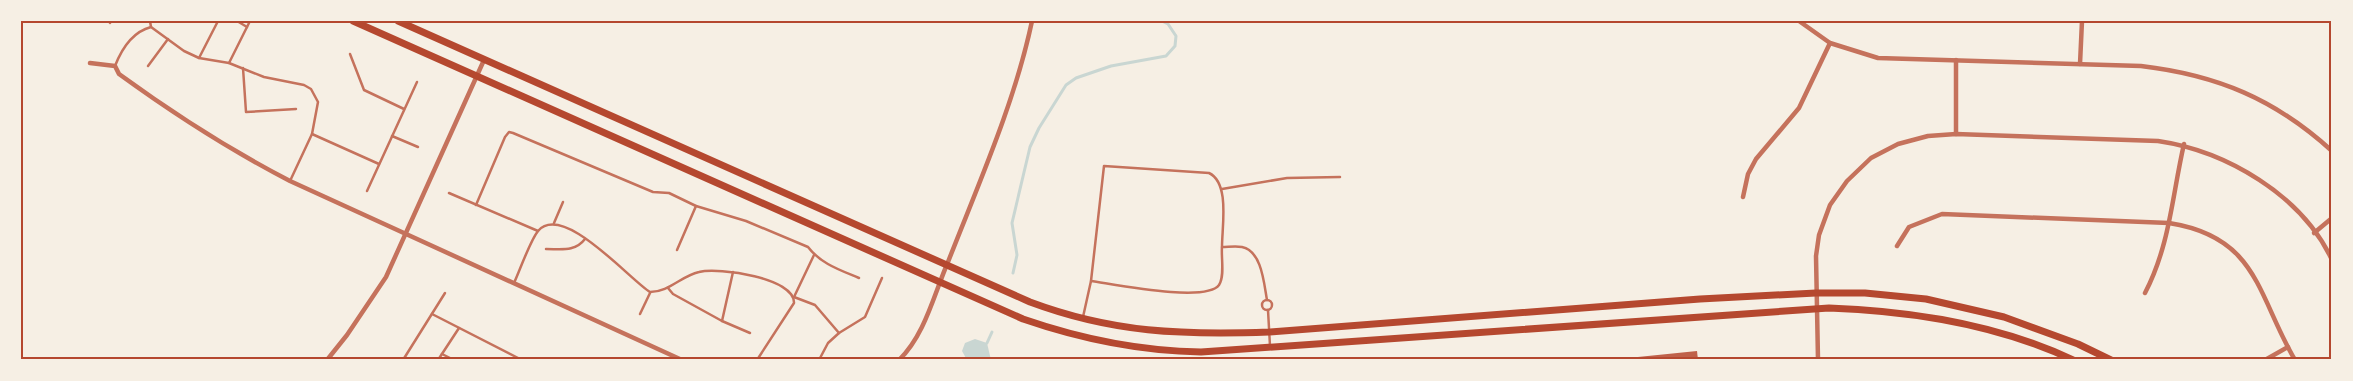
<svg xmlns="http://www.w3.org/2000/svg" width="2353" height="381" viewBox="0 0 2353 381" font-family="Karla,sans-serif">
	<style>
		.water { fill: #c9d6d2 }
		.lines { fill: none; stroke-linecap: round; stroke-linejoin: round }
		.stream { stroke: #c9d6d2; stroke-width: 3 }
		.building { fill: #bf614a }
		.service { stroke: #c5725c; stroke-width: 2.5 }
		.minor { stroke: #c5725c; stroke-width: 4.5 }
		.secondary { stroke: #b5482f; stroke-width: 7 }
		.neatline { fill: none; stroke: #b5482f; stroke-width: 2 }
	</style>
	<rect width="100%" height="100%" fill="#f6efe4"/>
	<path class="water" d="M975,339L987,343L991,360H967L962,351L965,343Z"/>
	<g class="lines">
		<g class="stream">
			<path d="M1013,273L1017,255L1012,223L1030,147L1039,128L1066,85L1076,78L1111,66L1166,56L1175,46L1176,36L1168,24L1162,21"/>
			<path d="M987,343L992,332"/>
		</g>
	</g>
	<path class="building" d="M1697,351L1698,360H1628V358Z"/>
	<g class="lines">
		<g class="service">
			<path d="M150,21L151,27"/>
			<path d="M237,21L247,27"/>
			<path d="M110,23L111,21"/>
			<path d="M350,54L364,90L404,109"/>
			<path d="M199,58L218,21"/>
			<path d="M229,63L250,21"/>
			<path d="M115,66C122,48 132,32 151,27L184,51L199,58L229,63L264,77L304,85L311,89L318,102L312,134L290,181"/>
			<path d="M148,66L168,39"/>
			<path d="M243,68L246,112L296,109"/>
			<path d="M312,134L379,164"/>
			<path d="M392,136L418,147"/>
			<path d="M1222,189L1287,178L1340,177"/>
			<path d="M367,191L417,82"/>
			<path d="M449,193L538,231"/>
			<path d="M476,205L505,137L509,132L513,133L653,192L669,193L696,206L746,221L808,247C821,264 840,270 859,278"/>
			<path d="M554,223L563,202"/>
			<path d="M546,249C562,249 575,252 585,239"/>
			<path d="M677,250L696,206"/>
			<path d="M814,255L794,297L815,305L839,333"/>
			<path d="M1091,281C1113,284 1206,303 1219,285C1225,276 1221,258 1222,247"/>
			<path d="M514,283C520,270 530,241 538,231C563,202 629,279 650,292C669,292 681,276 699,272C719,267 795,278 794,303L757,360"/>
			<path d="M668,288L673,294L722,321L750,333"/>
			<circle cx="1267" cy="305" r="5"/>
			<path d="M1268,310L1270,346"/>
			<path d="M432,314L522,360"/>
			<path d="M640,314L650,293"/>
			<path d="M1083,317L1091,281L1104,166L1209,173C1230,183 1222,226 1222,247C1228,247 1236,246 1242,247C1262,251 1264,284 1267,300"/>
			<path d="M722,321L733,272"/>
			<path d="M442,354L454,360"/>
			<path d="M403,360L445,293"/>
			<path d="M438,360L459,328"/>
			<path d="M819,360L828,343L839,333L865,317L882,278"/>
		</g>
		<g class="minor">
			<path d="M1799,21L1830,43L1878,58L2141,66C2217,75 2275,99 2332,151"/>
			<path d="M90,63L115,66L119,74C174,114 230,150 290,181L682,360"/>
			<path d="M2080,64L2082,21"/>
			<path d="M1956,134V60"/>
			<path d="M1743,197L1748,174L1756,159L1799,108L1830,43"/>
			<path d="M2314,233L2332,218"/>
			<path d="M1897,246L1909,227L1942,214L2169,223C2258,237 2257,295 2295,360"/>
			<path d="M2145,293C2170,245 2172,196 2184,144"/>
			<path d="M327,360L347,335L386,277L484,60"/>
			<path d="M899,360C925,335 934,294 948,262C978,185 1015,102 1032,21"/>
			<path d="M1818,360L1816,256L1819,235L1830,205L1847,181L1871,158L1898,144L1928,136L1956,134L2158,141C2226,151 2302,195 2332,260"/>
			<path d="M2265,360L2288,347"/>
		</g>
		<g class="secondary">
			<path d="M353,21L1023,319C1081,339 1139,351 1201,352L1829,308C1912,311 1997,324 2073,360"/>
			<path d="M398,21L1030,302C1113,333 1182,335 1269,332L1700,299L1816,293H1865L1926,299L2004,317L2078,344L2111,360"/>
		</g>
	</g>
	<rect width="2353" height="381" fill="none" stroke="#f6efe4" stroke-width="45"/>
	<rect x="22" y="22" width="2308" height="336" class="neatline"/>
</svg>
